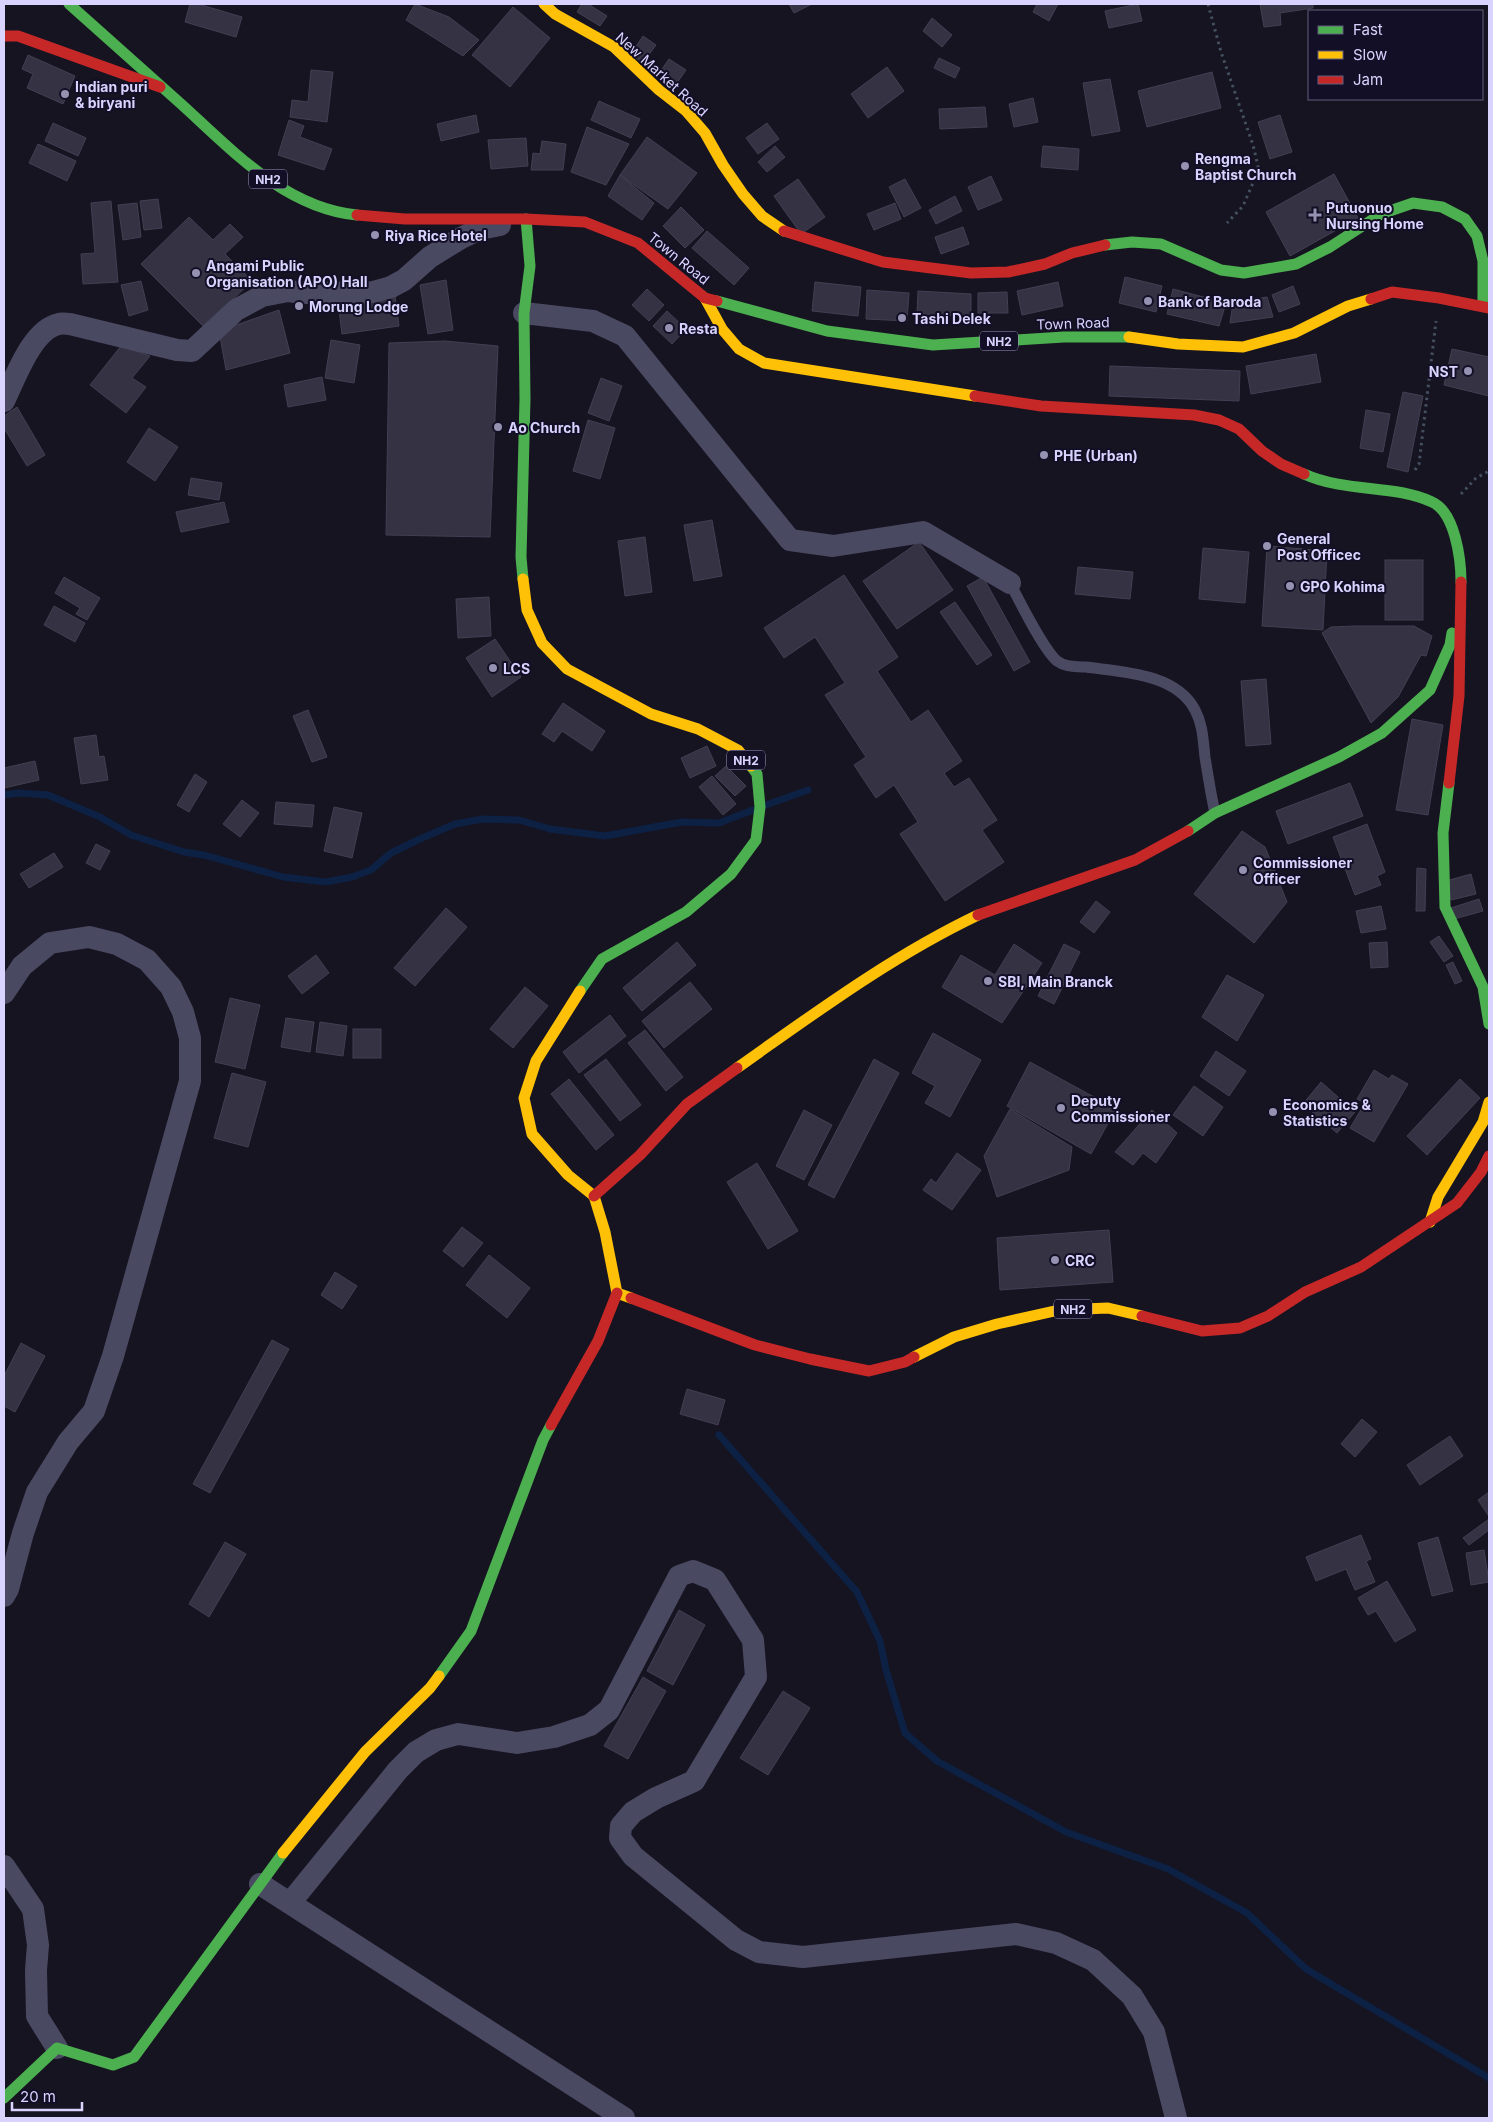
<svg xmlns="http://www.w3.org/2000/svg" width="1493" height="2122" viewBox="0 0 1493 2122" font-family="Inter,sans-serif">
	<style>
		.lines { fill: none; stroke-linecap: round; stroke-linejoin: round }
		.stream { stroke: #0d2144; stroke-width: 7 }
		.building { fill: #343243; stroke: #433f54 }
		.path { stroke: #44505f; stroke-width: 3; stroke-dasharray: 2.5 4; stroke-linecap: butt }
		.lane { stroke: #4a4962; stroke-width: 11 }
		.street { stroke: #4a4962; stroke-width: 22 }
		.fast { stroke: #4caf50; stroke-width: 11 }
		.slow { stroke: #ffc107; stroke-width: 11 }
		.jam { stroke: #c62828; stroke-width: 11 }
		.poi-dot { fill: #9591b1; stroke: #130f26; stroke-width: 2 }
		.labels { text-anchor: middle; dominant-baseline: central; stroke-width: 4; stroke-linejoin: round; paint-order: stroke }
		.shield { fill: #130f26; stroke: #9e99be; stroke-width: 1 }
		.shield-label { font-size: 12px; font-weight: bold; fill: #d9d4ff }
		.street-label { font-size: 14px; fill: #d9d4ff; stroke: #130f26 }
		.poi-label { font-size: 14px; font-weight: bold; fill: #d9d4ff; stroke: #130f26; text-anchor: start }
	</style>
	<rect width="100%" height="100%" fill="#161421"/>
	<g class="lines">
		<g class="stream">
			<path d="M4,795L18,793L48,795L100,817L131,835L184,852L204,855L283,877L326,882L352,877L371,870L391,853L422,838L455,824L483,819L519,820L550,829L605,836L682,822L719,823L753,810"/>
			<path d="M766,805L808,790"/>
			<path d="M719,1435L857,1592L880,1641L886,1670L905,1733L937,1761L1066,1832L1168,1869L1247,1913L1306,1969L1489,2078"/>
		</g>
	</g>
	<g class="building">
		<path d="M190,4H198L242,17L236,37L185,22Z"/>
		<path d="M415,4L449,17L479,40L463,56L406,20Z"/>
		<path d="M582,4H588L607,16L600,26L577,12Z"/>
		<path d="M789,4H812L794,13Z"/>
		<path d="M1037,4H1058L1049,21L1033,12Z"/>
		<path d="M1138,4L1142,21L1109,28L1105,11Z"/>
		<path d="M1260,4H1313V8L1280,13L1281,25L1264,27Z"/>
		<path d="M513,7L550,38L510,87L472,55Z"/>
		<path d="M932,18L952,35L942,47L923,31Z"/>
		<path d="M643,36L656,45L643,63L631,54Z"/>
		<path d="M28,55L75,76L63,104L27,88L33,74L22,69Z"/>
		<path d="M939,58L960,68L955,78L934,68Z"/>
		<path d="M669,59L686,70L677,83L660,72Z"/>
		<path d="M887,67L904,91L868,118L851,94Z"/>
		<path d="M311,70L333,72L327,122L290,117L292,100L308,102Z"/>
		<path d="M1212,72L1221,108L1147,127L1138,91Z"/>
		<path d="M1110,79L1120,131L1092,136L1083,83Z"/>
		<path d="M1033,98L1038,122L1014,127L1009,104Z"/>
		<path d="M599,101L640,119L631,138L591,120Z"/>
		<path d="M985,107L987,127L940,129L939,109Z"/>
		<path d="M476,115L479,132L441,141L437,124Z"/>
		<path d="M1280,115L1292,152L1270,159L1258,122Z"/>
		<path d="M289,120L304,126L300,137L332,149L324,170L278,155Z"/>
		<path d="M53,123L86,138L78,156L45,141Z"/>
		<path d="M767,123L779,139L758,154L746,138Z"/>
		<path d="M587,127L629,144L606,185L571,172Z"/>
		<path d="M647,137L697,173L668,209L620,175Z"/>
		<path d="M526,138L528,166L491,169L488,140Z"/>
		<path d="M542,141L566,144L563,170H531L533,153L540,154Z"/>
		<path d="M38,144L76,161L67,181L29,163Z"/>
		<path d="M775,146L785,157L767,172L758,162Z"/>
		<path d="M1043,146L1079,149L1078,170L1041,167Z"/>
		<path d="M1334,174L1358,218L1290,256L1266,212Z"/>
		<path d="M620,175L654,203L642,220L608,196Z"/>
		<path d="M991,176L1002,200L978,210L968,187Z"/>
		<path d="M798,179L825,217L801,234L774,196Z"/>
		<path d="M905,179L921,208L904,217L889,187Z"/>
		<path d="M955,196L962,211L936,224L929,210Z"/>
		<path d="M158,199L162,228L144,230L140,201Z"/>
		<path d="M111,201L118,282L83,284L81,254L95,253L91,203Z"/>
		<path d="M137,203L141,237L123,240L118,205Z"/>
		<path d="M895,203L901,219L874,230L867,214Z"/>
		<path d="M681,207L704,230L685,248L663,226Z"/>
		<path d="M189,217L213,240L230,224L243,237L225,254L252,281L204,327L141,264Z"/>
		<path d="M963,227L969,244L941,254L935,237Z"/>
		<path d="M707,231L749,268L734,285L692,248Z"/>
		<path d="M1125,277L1162,286L1156,312L1119,303Z"/>
		<path d="M446,280L453,330L428,334L420,285Z"/>
		<path d="M141,281L148,310L129,316L121,285Z"/>
		<path d="M815,282L861,287L858,316L812,311Z"/>
		<path d="M1058,282L1063,306L1022,315L1017,291Z"/>
		<path d="M1293,286L1300,304L1279,312L1272,295Z"/>
		<path d="M647,289L664,305L649,321L632,305Z"/>
		<path d="M1173,289L1226,303L1219,326L1167,314Z"/>
		<path d="M867,290L909,293L907,321L866,319Z"/>
		<path d="M918,291L971,294V316L917,314Z"/>
		<path d="M1007,292L1008,313H978V293Z"/>
		<path d="M395,295L399,326L342,334L338,302Z"/>
		<path d="M1267,297L1273,317L1230,323L1233,303Z"/>
		<path d="M279,310L290,353L226,370L219,331Z"/>
		<path d="M667,311L686,329L672,344L653,326Z"/>
		<path d="M331,340L360,345L354,383L325,378Z"/>
		<path d="M445,341L498,346L490,537L386,535L389,343Z"/>
		<path d="M121,346L150,356L132,378L146,387L126,413L90,385Z"/>
		<path d="M1452,349L1489,357V396L1444,385Z"/>
		<path d="M1316,354L1321,382L1251,394L1246,366Z"/>
		<path d="M1110,366L1240,371L1239,401L1109,396Z"/>
		<path d="M322,377L326,400L288,407L284,385Z"/>
		<path d="M601,378L622,386L609,421L588,413Z"/>
		<path d="M1403,392L1423,396L1408,472L1387,467Z"/>
		<path d="M17,407L45,455L27,466L4,428V416Z"/>
		<path d="M1366,410L1390,414L1383,452L1360,448Z"/>
		<path d="M588,420L615,428L600,479L573,471Z"/>
		<path d="M149,428L178,447L155,481L127,462Z"/>
		<path d="M191,478L222,483L219,500L188,495Z"/>
		<path d="M224,502L229,522L181,532L176,512Z"/>
		<path d="M712,520L722,576L694,581L684,525Z"/>
		<path d="M645,537L652,592L625,596L618,541Z"/>
		<path d="M919,542L953,590L897,629L863,581Z"/>
		<path d="M1267,546L1327,551L1323,630L1262,626Z"/>
		<path d="M1203,548L1249,552L1245,603L1199,599Z"/>
		<rect x="1385" y="560" width="38" height="60"/>
		<path d="M1078,567L1133,572L1130,599L1075,594Z"/>
		<path d="M844,575L898,657L877,671L911,722L928,710L962,761L944,773L954,787L969,778L997,820L982,830L1004,862L945,901L900,834L918,822L894,785L876,798L854,765L866,757L825,695L845,683L815,637L784,658L764,628Z"/>
		<path d="M64,577L100,598L87,620L76,614L80,608L55,593Z"/>
		<path d="M983,577L1030,662L1014,671L967,586Z"/>
		<path d="M489,597L491,636L458,638L456,599Z"/>
		<path d="M955,602L992,655L977,665L940,612Z"/>
		<path d="M54,606L85,623L75,642L44,625Z"/>
		<path d="M1355,626H1414L1432,636L1426,656L1421,655L1398,697L1371,723L1322,633L1331,627Z"/>
		<path d="M495,639L521,677L492,697L466,658Z"/>
		<path d="M1266,679L1271,744L1246,746L1241,681Z"/>
		<path d="M563,703L605,731L592,751L562,731L554,742L542,734Z"/>
		<path d="M308,710L327,757L312,762L293,716Z"/>
		<path d="M1412,719L1443,725L1428,815L1396,810Z"/>
		<path d="M96,735L99,757L104,756L108,780L81,784L74,738Z"/>
		<path d="M707,746L716,766L690,778L681,758Z"/>
		<path d="M35,761L39,780L4,788V768Z"/>
		<path d="M726,766L746,786L735,796L715,776Z"/>
		<path d="M195,774L207,782L189,812L177,805Z"/>
		<path d="M712,776L736,804L723,815L699,787Z"/>
		<path d="M1350,783L1363,816L1288,844L1276,811Z"/>
		<path d="M242,800L259,813L240,837L223,824Z"/>
		<path d="M276,802L314,805L312,827L274,824Z"/>
		<path d="M334,807L362,813L352,858L324,851Z"/>
		<path d="M1367,824L1385,872L1377,876L1381,885L1355,895L1333,837Z"/>
		<path d="M1242,831L1265,847L1287,902L1254,943L1194,894Z"/>
		<path d="M96,844L110,851L100,870L86,863Z"/>
		<path d="M54,853L63,867L29,888L20,874Z"/>
		<path d="M1417,868L1426,869L1425,911H1416Z"/>
		<path d="M1471,874L1476,894L1451,900L1446,881Z"/>
		<path d="M1479,899L1483,911L1454,919L1451,908Z"/>
		<path d="M1096,901L1110,912L1094,933L1080,922Z"/>
		<path d="M1381,906L1386,929L1361,933L1356,911Z"/>
		<path d="M446,908L467,927L415,986L394,968Z"/>
		<path d="M1439,936L1453,956L1444,962L1430,942Z"/>
		<path d="M677,942L696,965L642,1011L623,988Z"/>
		<path d="M1387,942L1388,967L1371,968L1369,943Z"/>
		<path d="M1014,944L1042,963L1002,1023L942,987L961,955L995,975Z"/>
		<path d="M1064,944L1080,952L1054,1004L1038,996Z"/>
		<path d="M316,955L329,973L302,994L288,976Z"/>
		<path d="M1453,962L1462,981L1455,984L1446,965Z"/>
		<path d="M1227,975L1264,995L1237,1041L1202,1017Z"/>
		<path d="M690,982L712,1009L664,1048L642,1021Z"/>
		<path d="M525,987L548,1006L513,1048L490,1029Z"/>
		<path d="M230,998L260,1005L245,1069L215,1062Z"/>
		<path d="M610,1015L626,1036L579,1073L563,1052Z"/>
		<path d="M286,1018L314,1022L310,1052L281,1047Z"/>
		<path d="M320,1022L347,1026L343,1056L316,1052Z"/>
		<rect x="353" y="1029" width="28" height="29"/>
		<path d="M645,1030L683,1077L666,1091L628,1043Z"/>
		<path d="M933,1033L981,1060L950,1117L925,1103L935,1086L912,1073Z"/>
		<path d="M1216,1051L1246,1071L1229,1096L1200,1076Z"/>
		<path d="M606,1059L641,1105L620,1121L584,1075Z"/>
		<path d="M874,1059L899,1073L834,1198L808,1185Z"/>
		<path d="M1030,1062L1116,1109L1091,1154L1007,1106Z"/>
		<path d="M1374,1070L1389,1079L1392,1075L1408,1084L1374,1142L1350,1128L1365,1103L1357,1099Z"/>
		<path d="M232,1073L266,1082L248,1147L214,1138Z"/>
		<path d="M569,1079L614,1135L596,1150L551,1094Z"/>
		<path d="M1460,1079L1480,1098L1427,1155L1407,1136Z"/>
		<path d="M1321,1082L1355,1112L1337,1133L1303,1104Z"/>
		<path d="M1194,1086L1223,1107L1203,1136L1173,1115Z"/>
		<path d="M1010,1109L1072,1147L1069,1170L997,1197L984,1156Z"/>
		<path d="M804,1110L832,1125L804,1180L776,1166Z"/>
		<path d="M1152,1110L1177,1133L1156,1163L1143,1153L1133,1165L1115,1152Z"/>
		<path d="M957,1153L981,1170L952,1210L923,1190L931,1179L936,1183Z"/>
		<path d="M757,1163L798,1231L768,1249L727,1182Z"/>
		<path d="M462,1227L483,1243L463,1267L443,1251Z"/>
		<path d="M1109,1230L1113,1282L1000,1290L997,1238Z"/>
		<path d="M489,1255L530,1288L507,1318L466,1285Z"/>
		<path d="M335,1272L357,1286L342,1309L321,1295Z"/>
		<path d="M272,1340L289,1349L210,1493L193,1484Z"/>
		<path d="M21,1343L45,1356L15,1412L4,1406V1376Z"/>
		<path d="M687,1389L725,1400L718,1425L680,1414Z"/>
		<path d="M1362,1419L1377,1432L1355,1457L1341,1444Z"/>
		<path d="M1450,1436L1463,1456L1420,1485L1407,1465Z"/>
		<path d="M1489,1492V1514L1488,1515L1478,1500Z"/>
		<path d="M1489,1519V1530L1469,1545L1463,1538Z"/>
		<path d="M1361,1535L1371,1559L1366,1561L1375,1582L1355,1590L1346,1569L1316,1581L1306,1557Z"/>
		<path d="M1438,1537L1453,1591L1432,1596L1418,1543Z"/>
		<path d="M225,1542L246,1554L209,1617L189,1604Z"/>
		<path d="M1484,1550L1489,1582L1471,1585L1466,1553Z"/>
		<path d="M1387,1581L1416,1630L1395,1642L1376,1611L1368,1615L1358,1598Z"/>
		<path d="M679,1610L705,1625L673,1685L647,1671Z"/>
		<path d="M643,1677L666,1691L628,1759L604,1746Z"/>
		<path d="M783,1691L810,1708L768,1775L740,1758Z"/>
	</g>
	<g class="lines">
		<g class="path">
			<path d="M1208,4L1221,52L1253,145L1258,166L1256,176L1243,206L1227,223"/>
			<path d="M1415,470L1419,464L1436,321"/>
			<path d="M1461,494L1476,478L1489,471"/>
		</g>
		<path class="lane" d="M1010,583C1020,602 1043,649 1057,661C1067,668 1075,666 1086,667C1121,672 1176,673 1195,710C1203,725 1203,740 1205,757C1208,776 1211,795 1215,813"/>
		<g class="street">
			<path d="M524,313L593,321L625,336L790,540L833,546L923,532L1010,583"/>
			<path d="M4,401C15,379 32,329 59,324C62,323 67,324 70,324L177,350L192,351L236,310L262,296L288,291L303,293L373,292L391,287L404,280L430,257L461,238L480,229L500,225"/>
			<path d="M4,993L22,966L50,943L89,937L117,944L147,960L171,987L183,1012L190,1038V1081L113,1356L94,1411L68,1442L37,1492L23,1533L8,1589L4,1596"/>
			<path d="M4,1866L33,1909L38,1945L36,1970L37,2016L57,2048"/>
			<path d="M260,1884L624,2118"/>
			<path d="M290,1903L398,1770L416,1752L436,1740L458,1734L517,1743L554,1737L590,1725L609,1710L679,1576L693,1571L715,1580L753,1640L756,1677L694,1781L656,1798L633,1812L621,1826L620,1838L633,1856L736,1940L759,1952L803,1957L1016,1934L1056,1943L1093,1960L1132,1996L1154,2032L1176,2118"/>
		</g>
		<g class="fast">
			<path d="M69,4C106,37 143,70 180,103C230,148 284,208 357,215"/>
			<path d="M1105,245L1132,242L1161,244L1221,270L1244,273L1296,264L1330,247L1381,214L1413,203L1442,207L1465,219L1477,236L1483,261V306"/>
			<path d="M717,301L827,331L933,345L1064,337H1129"/>
			<path d="M1304,474C1346,493 1394,484 1432,502C1455,512 1461,559 1461,582"/>
			<path d="M523,579L521,557L525,399L524,313L530,266L526,219"/>
			<path d="M1449,783L1443,833L1445,907L1483,987L1489,1024"/>
			<path d="M1188,831L1215,813L1339,757L1382,733L1430,690L1450,645L1452,633"/>
			<path d="M580,991L602,959L686,912L731,874L756,840L760,807L757,774L751,766"/>
			<path d="M439,1676L471,1631L543,1440L551,1425"/>
			<path d="M4,2098L57,2048L113,2065L134,2057L283,1853"/>
		</g>
		<g class="slow">
			<path d="M544,4L555,14L614,47L659,90L686,111L705,133L723,165L743,194L762,216L784,231"/>
			<path d="M705,298L722,329L739,349L764,363L975,396"/>
			<path d="M1129,337L1178,344L1243,347L1294,333L1348,306L1371,299"/>
			<path d="M523,579L527,610L542,643L567,669L651,714L698,729L738,750L751,766"/>
			<path d="M580,991L536,1061L524,1098L532,1134L568,1175L594,1196L605,1232L617,1293L631,1298"/>
			<path d="M737,1068C815,1013 892,956 978,915"/>
			<path d="M1430,1222L1438,1197L1483,1122L1489,1102"/>
			<path d="M914,1357L954,1337L997,1324L1059,1310L1108,1308L1142,1316"/>
			<path d="M283,1853L365,1752L430,1688L439,1676"/>
		</g>
		<g class="jam">
			<path d="M4,36H18L160,87"/>
			<path d="M357,215L405,219H526L585,222L638,243L705,298L717,301"/>
			<path d="M784,231L883,262L971,273L1008,272L1045,264L1072,253L1105,245"/>
			<path d="M1371,299L1392,292L1439,298L1489,308"/>
			<path d="M975,396L1041,406L1194,415L1219,420L1239,429L1262,451L1281,464L1304,474"/>
			<path d="M1449,783L1459,696L1461,582"/>
			<path d="M978,915L1135,860L1188,831"/>
			<path d="M594,1196L640,1155L687,1104L737,1068"/>
			<path d="M631,1298L755,1345L810,1359L869,1371L905,1362L914,1357"/>
			<path d="M1142,1316L1202,1331L1240,1328L1268,1316L1305,1292L1361,1267L1457,1203L1481,1172L1489,1156"/>
			<path d="M551,1425L598,1341L617,1293"/>
		</g>
	</g>
	<g class="poi-dot">
		<circle cx="65" cy="94" r="5"/>
		<circle cx="1185" cy="166" r="5"/>
		<path d="M1312.5 207.5h5v5h5v5h-5v5h-5v-5h-5v-5h5z"/>
		<circle cx="375" cy="235" r="5"/>
		<circle cx="196" cy="273" r="5"/>
		<circle cx="1148" cy="301" r="5"/>
		<circle cx="299" cy="306" r="5"/>
		<circle cx="902" cy="318" r="5"/>
		<circle cx="669" cy="328" r="5"/>
		<circle cx="1468" cy="371" r="5"/>
		<circle cx="498" cy="427" r="5"/>
		<circle cx="1044" cy="455" r="5"/>
		<circle cx="1267" cy="546" r="5"/>
		<circle cx="1290" cy="586" r="5"/>
		<circle cx="493" cy="668" r="5"/>
		<circle cx="1243" cy="870" r="5"/>
		<circle cx="988" cy="981" r="5"/>
		<circle cx="1061" cy="1108" r="5"/>
		<circle cx="1273" cy="1112" r="5"/>
		<circle cx="1055" cy="1260" r="5"/>
	</g>
	<g class="labels">
		<g class="shield">
			<rect x="249" y="169.5" width="38" height="19" rx="4"/>
			<rect x="980" y="331.5" width="38" height="19" rx="4"/>
			<rect x="727" y="750.5" width="38" height="19" rx="4"/>
			<rect x="1054" y="1299.5" width="38" height="19" rx="4"/>
		</g>
		<g class="shield-label">
			<text x="268" y="179">NH2</text>
			<text x="999" y="341">NH2</text>
			<text x="746" y="760">NH2</text>
			<text x="1073" y="1309">NH2</text>
		</g>
		<g class="street-label">
			<text transform="translate(662 74) rotate(42)">New Market Road</text>
			<text transform="translate(679 258) rotate(39)">Town Road</text>
			<text transform="translate(1073 323) rotate(-2)">Town Road</text>
		</g>
		<g class="poi-label">
			<text x="75" y="86">Indian puri<tspan x="75" dy="16">&amp; biryani</tspan></text>
			<text x="1195" y="158">Rengma<tspan x="1195" dy="16">Baptist Church</tspan></text>
			<text x="1326" y="207">Putuonuo<tspan x="1326" dy="16">Nursing Home</tspan></text>
			<text x="385" y="235">Riya Rice Hotel</text>
			<text x="206" y="265">Angami Public<tspan x="206" dy="16">Organisation (APO) Hall</tspan></text>
			<text x="1158" y="301">Bank of Baroda</text>
			<text x="309" y="306">Morung Lodge</text>
			<text x="912" y="318">Tashi Delek</text>
			<text x="679" y="328">Resta</text>
			<text x="1458" y="371" text-anchor="end">NST</text>
			<text x="508" y="427">Ao Church</text>
			<text x="1054" y="455">PHE (Urban)</text>
			<text x="1277" y="538">General<tspan x="1277" dy="16">Post Officec</tspan></text>
			<text x="1300" y="586">GPO Kohima</text>
			<text x="503" y="668">LCS</text>
			<text x="1253" y="862">Commissioner<tspan x="1253" dy="16">Officer</tspan></text>
			<text x="998" y="981">SBI, Main Branck</text>
			<text x="1071" y="1100">Deputy<tspan x="1071" dy="16">Commissioner</tspan></text>
			<text x="1283" y="1104">Economics &amp;<tspan x="1283" dy="16">Statistics</tspan></text>
			<text x="1065" y="1260">CRC</text>
		</g>
	</g>
	<rect width="1493" height="2122" fill="none" stroke="#d9d4ff" stroke-width="10"/>
	<rect x="1308" y="10" width="175" height="90" fill="#130f26" stroke="#625e7d"/>
	<rect x="1318" y="26" width="25" height="8" fill="#4caf50" stroke="#625e7d"/>
	<text x="1353" y="35" font-size="15" fill="#d9d4ff">Fast</text>
	<rect x="1318" y="51" width="25" height="8" fill="#ffc107" stroke="#625e7d"/>
	<text x="1353" y="60" font-size="15" fill="#d9d4ff">Slow</text>
	<rect x="1318" y="76" width="25" height="8" fill="#c62828" stroke="#625e7d"/>
	<text x="1353" y="85" font-size="15" fill="#d9d4ff">Jam</text>
	<path d="M12 2102v8h70v-8" fill="none" stroke="#d9d4ff" stroke-width="2.5"/>
	<text x="20" y="2102" font-size="15" fill="#d9d4ff" stroke="#130f26" stroke-width="4" paint-order="stroke">20 m</text>
</svg>
